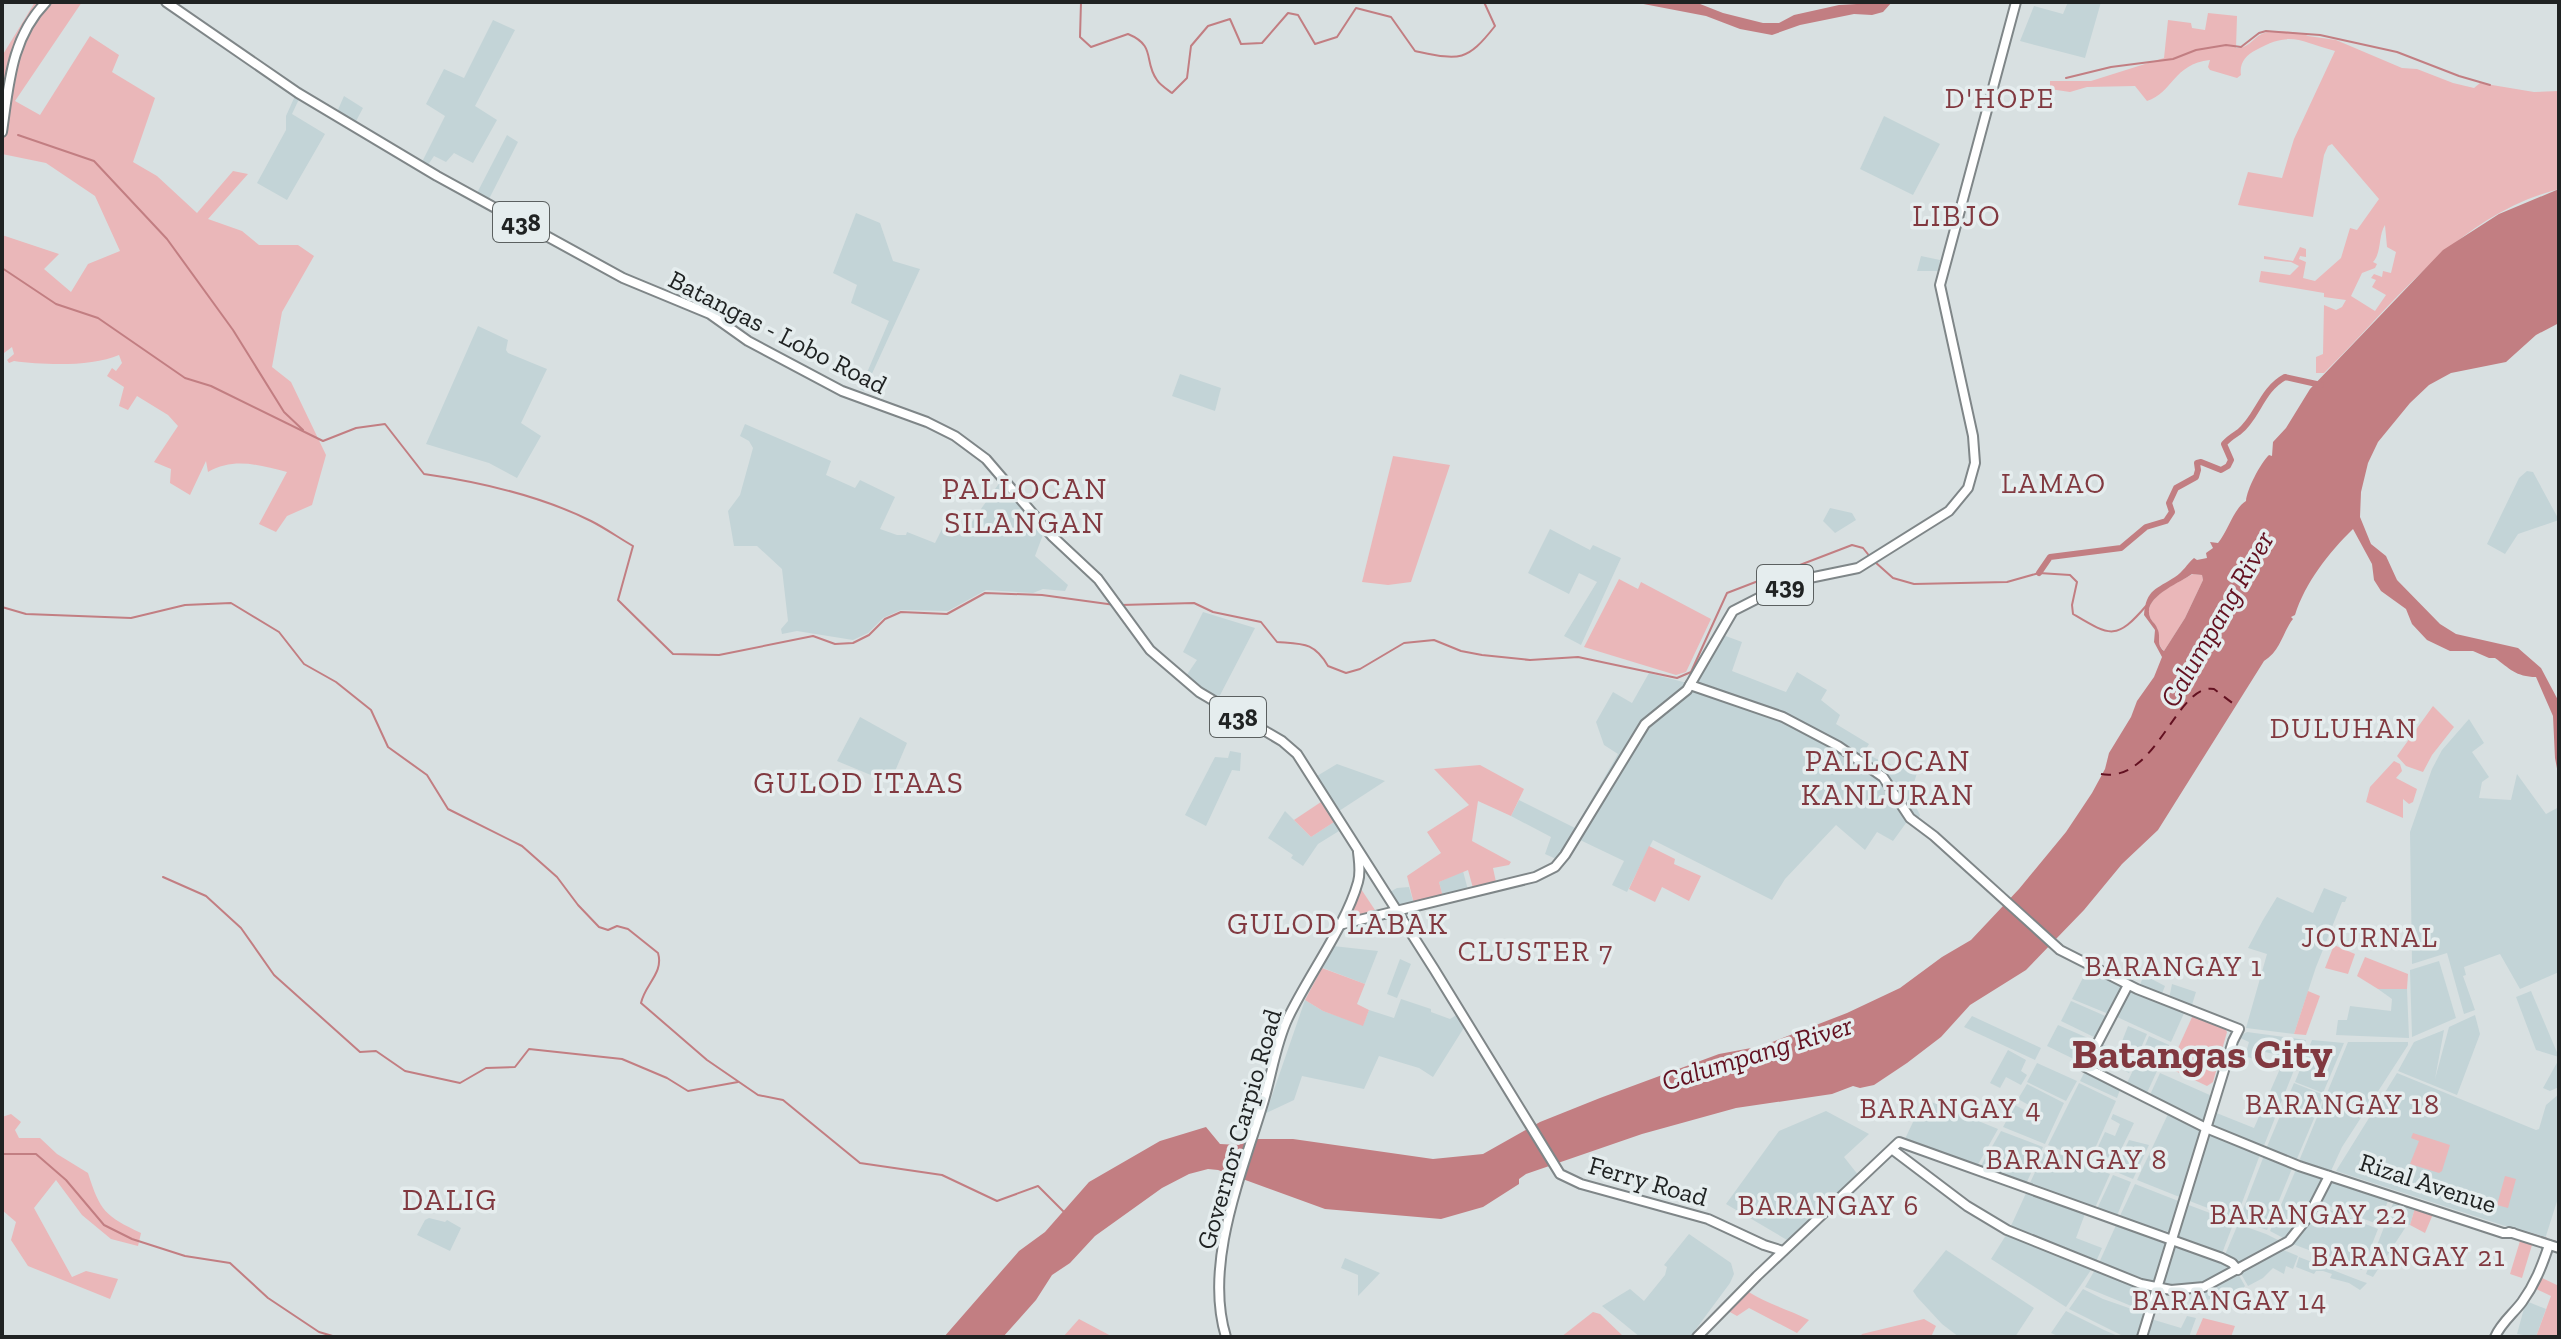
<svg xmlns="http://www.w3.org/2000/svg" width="2561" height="1339" viewBox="0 0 2561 1339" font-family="'Zilla Slab',serif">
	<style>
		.built { fill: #c3d4d7 }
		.green { fill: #eab7b9; fill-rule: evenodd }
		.water { fill: #c27e82; fill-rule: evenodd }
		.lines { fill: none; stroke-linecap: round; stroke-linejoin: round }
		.stream { stroke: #c27e82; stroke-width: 2 }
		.river { stroke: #c27e82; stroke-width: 6 }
		.ferry { stroke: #631121; stroke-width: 2; stroke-dasharray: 10 8; stroke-linecap: butt }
		.major-casing { stroke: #7f8688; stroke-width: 12 }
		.major { stroke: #fff; stroke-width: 8 }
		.labels { text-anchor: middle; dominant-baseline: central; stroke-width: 7; stroke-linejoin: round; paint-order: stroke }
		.shield { fill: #e5edee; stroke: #5b6060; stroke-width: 2 }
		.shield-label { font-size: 24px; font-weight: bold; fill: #202323 }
		.street-label { font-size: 26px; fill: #202323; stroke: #e5edee }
		.neighbourhood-label { font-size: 28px; letter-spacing: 2px; fill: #813940; stroke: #e5edee }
		.water-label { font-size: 28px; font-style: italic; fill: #631121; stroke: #e5edee }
		.quarter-label { font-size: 30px; letter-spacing: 2px; fill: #813940; stroke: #e5edee }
		.town-label { font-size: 42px; font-weight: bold; fill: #813940; stroke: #e5edee }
	</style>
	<rect width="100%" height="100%" fill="#d8e0e1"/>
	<g class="built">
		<path d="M2068,2H2101L2085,58L2020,41L2034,6L2063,14Z"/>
		<path d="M493,20L515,30L475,106L497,120L473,163L454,153L446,162L434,156L428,165L422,162L445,116L426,104L444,69L464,78Z"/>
		<path d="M295,96L299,99L292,114L325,134L287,200L257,183L286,130V116Z"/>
		<path d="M344,96L363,108L355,123L337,112Z"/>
		<path d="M1884,116L1940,144L1913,195L1860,169Z"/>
		<path d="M507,135L518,142L489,199L477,193Z"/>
		<path d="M856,213L880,223L893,261L920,269L864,391L860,389L889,321L851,303L857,285L833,273Z"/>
		<path d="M1921,256L1940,260L1938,271H1917Z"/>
		<path d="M478,326L508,340L506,350L508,353L547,369L521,423L541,436L517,478L489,463L426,444Z"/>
		<path d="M1180,374L1221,388L1215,411L1172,396Z"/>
		<path d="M745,424L831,461L826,475L855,488L860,480L895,497L880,529L897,535H906L907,532L935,543L948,517L966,525L962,536L1000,482L1044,532L1035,556L1068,585L1065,591L1043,589L1033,593L986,590L948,611L901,610L883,618L868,633L853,640L797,631L782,634L781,629L788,621L782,569L757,546H734L728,511L740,495L753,448L749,441L740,436Z"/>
		<path d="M2527,471L2533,472L2559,520L2518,534L2505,554L2487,544L2519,478Z"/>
		<path d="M1830,508L1852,513L1856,520L1835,533L1823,521Z"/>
		<path d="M1550,529L1590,550L1593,545L1621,558L1581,645L1564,636L1597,582L1579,573L1569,594L1528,573Z"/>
		<path d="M1203,612L1255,628L1218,699L1186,676L1197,660L1183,652Z"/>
		<path d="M1723,635L1742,642L1732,671L1786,692L1797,672L1827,690L1821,700L1840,715L1836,724L1869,744L1864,752L1884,763L1886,761L1900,772L1905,765L1918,770L1910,795L1920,815L1917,822L1906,823L1893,841L1877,832L1865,850L1836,825L1785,879L1772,900L1653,840L1627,892L1612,885L1624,861L1580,840L1563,862L1545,854L1551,837L1511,816L1519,800L1575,828L1618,754L1604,745L1596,722L1613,692L1632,703L1649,673L1687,683L1697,682Z"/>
		<path d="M860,717L907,743L890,783L837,761Z"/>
		<path d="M2469,719L2484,743L2472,752L2489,777L2482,782L2479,798L2511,800L2517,774L2546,814L2559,807V972L2520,989L2500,954L2464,967L2466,975L2463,976L2475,1010L2464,1014L2447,953L2412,964L2410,832L2432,769L2442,750Z"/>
		<path d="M1230,751L1241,753L1240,771L1232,770L1206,826L1185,815L1215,757L1228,758Z"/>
		<path d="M1337,764L1385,781L1339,811L1317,776Z"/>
		<path d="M1285,811L1311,837L1334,822L1339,831L1318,844L1303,866L1291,858L1293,855L1268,838Z"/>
		<path d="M1463,871L1468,890L1443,897L1439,882Z"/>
		<path d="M1409,887L1414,904L1398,907L1390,892L1397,888Z"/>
		<path d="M2324,888L2347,897L2345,902H2342L2316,967L2294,1034L2246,1028L2267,954L2248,948L2263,920L2277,897L2313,913Z"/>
		<path d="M1333,946L1378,951L1365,984L1323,968Z"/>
		<path d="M1400,959L1411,964L1397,998L1387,994Z"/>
		<path d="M2439,961L2456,1018L2412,1037L2410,970Z"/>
		<path d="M2088,968L2125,987L2111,1015L2072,999Z"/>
		<path d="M2144,975L2165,986L2161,996L2139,987Z"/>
		<path d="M2172,984L2196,992L2191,1008L2169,999Z"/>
		<path d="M2129,989L2185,1011L2171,1042L2115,1016Z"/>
		<path d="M2378,989H2407L2409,1038L2336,1035L2338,1020H2347L2350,1006L2391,1011L2392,999Z"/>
		<path d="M2531,991L2559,1057L2536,1050L2516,997Z"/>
		<path d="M1401,999L1431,1009V1012L1450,1019L1458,1014L1465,1026L1433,1077L1419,1068L1379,1056L1364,1089L1302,1076L1294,1100L1266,1113L1305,1000L1323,1011L1363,1025L1369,1010L1394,1018Z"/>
		<path d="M2071,1001L2110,1018L2098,1039L2061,1021Z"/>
		<path d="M2475,1015L2480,1034L2457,1095L2398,1071L2414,1042L2444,1030L2435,1079L2449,1027Z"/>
		<path d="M1972,1016L2041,1048L2035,1060L1964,1027Z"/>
		<path d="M2058,1025L2097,1042L2084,1064L2047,1046Z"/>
		<path d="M2128,1026L2147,1034L2137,1057L2119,1049Z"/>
		<path d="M2247,1032L2306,1040L2263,1148L2209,1126L2214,1112L2254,1128L2279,1071L2283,1056L2265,1052L2262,1062L2245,1056L2249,1042L2238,1037Z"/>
		<path d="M2149,1036L2169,1045L2158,1068L2152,1066L2157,1054L2144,1048Z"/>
		<path d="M2312,1040L2344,1043L2323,1093L2295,1082Z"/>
		<path d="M2348,1042H2408V1045L2342,1147L2330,1173L2299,1161Z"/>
		<path d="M2100,1043L2134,1061L2129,1073L2094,1055Z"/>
		<path d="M2008,1050L2026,1060L2021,1071L2027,1075L2021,1085L2006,1077L2000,1088L1990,1083Z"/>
		<path d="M2559,1059V1087L2550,1091L2543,1088Z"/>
		<path d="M2137,1062L2157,1071L2146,1095L2126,1085Z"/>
		<path d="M2037,1063L2077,1081L2066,1101L2027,1082Z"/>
		<path d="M2085,1071L2121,1087L2117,1098L2080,1081Z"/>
		<path d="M2160,1073L2212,1096L2204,1124L2149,1097Z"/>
		<path d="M2397,1073L2536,1130L2539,1129L2546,1105L2559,1094V1195L2545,1239L2336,1171Z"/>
		<path d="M2079,1083L2116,1101L2089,1162L2048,1145Z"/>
		<path d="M2294,1083L2324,1095L2296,1161L2266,1149Z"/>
		<path d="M2027,1084L2064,1103L2045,1144L2003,1127L2015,1105L2030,1113L2034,1108L2018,1099Z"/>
		<path d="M1924,1099L1998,1129L1976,1168L1904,1141Z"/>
		<path d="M1826,1111L1869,1134L1844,1157L1859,1176L1824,1207L1787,1240L1726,1204L1779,1131Z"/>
		<path d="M2169,1112L2202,1130L2182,1198L2137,1180Z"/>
		<path d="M2113,1114L2134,1123L2111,1170L2091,1162L2105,1132L2115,1136L2120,1124L2111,1119Z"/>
		<path d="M2001,1131L2043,1147L2025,1186L1979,1169Z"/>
		<path d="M2208,1133L2261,1152L2236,1219L2187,1200Z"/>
		<path d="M2129,1140L2149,1145L2133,1179L2114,1171Z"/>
		<path d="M2046,1149L2110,1174L2094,1210L2028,1187Z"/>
		<path d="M2265,1153L2293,1166L2267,1230L2239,1220Z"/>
		<path d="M2297,1167L2326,1178L2303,1221L2287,1240L2270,1231Z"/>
		<path d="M2113,1175L2131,1182L2116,1218L2096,1211Z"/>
		<path d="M2330,1180L2388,1200L2380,1225L2319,1202Z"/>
		<path d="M2135,1184L2181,1202L2172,1233L2163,1230L2160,1235L2118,1220Z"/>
		<path d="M2027,1191L2086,1211L2076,1238L2102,1248L2095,1264L2010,1228Z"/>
		<path d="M2394,1201L2415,1208L2410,1225H2407L2373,1277L2366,1274Z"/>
		<path d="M2186,1204L2234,1222L2221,1256L2176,1241Z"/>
		<path d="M2318,1205L2378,1229L2362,1270L2290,1243Z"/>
		<path d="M429,1218L445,1222L447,1220L461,1228L450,1251L417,1235L425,1220Z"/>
		<path d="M2117,1223L2168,1242L2154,1285L2098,1265Z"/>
		<path d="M2238,1224L2266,1234L2282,1242L2244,1264L2224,1257Z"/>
		<path d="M2008,1232L2093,1267L2066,1307L1991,1259Z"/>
		<path d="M1689,1234L1731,1263L1734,1274L1730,1283L1690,1337H1640L1602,1306L1630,1289L1644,1301L1665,1275L1667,1267L1664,1265Z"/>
		<path d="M2174,1245L2221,1261L2228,1264L2230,1269L2200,1284L2162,1286Z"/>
		<path d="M2281,1249L2298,1256L2293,1269L2286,1266L2284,1274L2273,1268L2263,1278L2248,1286L2240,1272Z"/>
		<path d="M1946,1250L2034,1308L2015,1337H1959L1942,1324L1917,1297L1913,1291Z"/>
		<path d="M2299,1257L2361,1281L2367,1283L2360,1290L2349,1283L2330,1278L2332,1274L2323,1271H2316L2314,1274L2296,1267Z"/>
		<path d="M1345,1258L1380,1273L1358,1296V1275L1341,1268Z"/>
		<path d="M2096,1268L2153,1290L2146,1312L2085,1287Z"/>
		<path d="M2237,1272L2245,1286L2234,1301L2230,1296L2221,1302L2218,1298L2205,1300L2202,1290Z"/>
		<path d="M2083,1289L2103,1299L2146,1314L2139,1337H2125L2069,1309Z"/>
		<path d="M2526,1301L2546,1309L2536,1337L2517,1334Z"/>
		<path d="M2066,1311L2104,1330L2120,1337H2060L2051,1333Z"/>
		<path d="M2187,1316L2196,1318L2189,1337H2145L2151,1319L2181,1328Z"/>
	</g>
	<g class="green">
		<path d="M35,2H82L15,101L40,115L90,36L119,55L112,72L155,98L133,162L157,176L197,213L233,171L248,174L208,219L242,231L259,245H298L314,256L282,312L272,367L291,382L326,455L312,505L287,516L276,532L259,524L287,472C259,465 234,457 208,472L206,461L190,495L170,483L171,469L154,462L178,426L168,415L137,396L128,410L119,406L124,387L107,376L112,368L116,371L122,363L119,355C92,367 43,365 14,361L9,363L7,360L14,354L12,347L4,353L2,350V235L59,254L44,269L71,292L88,264L120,251L95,196L46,163L2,154V56Z"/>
		<path d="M2208,13L2237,16L2236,48C2249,49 2253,37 2264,33C2274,30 2299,31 2308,36L2336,40L2402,68L2417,69L2453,83L2474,88L2480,83L2534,92L2559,91V189C2457,215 2395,303 2324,373H2316V357L2323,354L2324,305L2336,310L2342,307L2346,300L2324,297V293L2259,282L2261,271L2290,275L2299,266L2291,262L2264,259V256L2293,261L2300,247L2306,249V257L2300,256L2299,259L2306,262L2303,278L2315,281L2341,258L2350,228L2357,230L2379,199L2332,144L2328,146L2324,155L2313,217L2238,205L2248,172L2282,178L2294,139L2335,51C2300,42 2291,30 2256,50C2246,55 2239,63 2241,75L2237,78L2210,70L2208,67L2210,60C2173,64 2173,93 2147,101L2135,86L2087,87L2070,92L2050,89V81H2091L2164,58L2168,20L2191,23L2192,28L2205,30ZM2385,225L2387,247L2396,252L2391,273L2383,271L2382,277L2374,274L2371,278L2376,280L2372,287L2386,295L2375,311L2351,296L2362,273L2375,268L2377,264L2373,262C2382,252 2378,236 2385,225Z"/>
		<path d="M1393,456L1450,465L1411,582L1388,585L1362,582Z"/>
		<path d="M2193,574L2202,575L2203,580L2185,618L2164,651C2156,643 2160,637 2157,628C2155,623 2152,622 2150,617C2142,597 2180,582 2193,574Z"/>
		<path d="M1619,579L1638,589L1641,582L1711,619L1686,672L1676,675L1584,647Z"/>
		<path d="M2433,706L2454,727L2432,755L2423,772L2406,766L2397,756Z"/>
		<path d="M2394,761L2400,764L2402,771L2396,778L2417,789L2413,802L2409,804L2403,799V818L2366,802L2370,787Z"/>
		<path d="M1480,765L1524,789L1511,816L1478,801L1472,841L1511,862L1509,865L1493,868L1496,882L1473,888L1468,870L1439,882L1443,897L1414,904L1407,876L1441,853L1427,832L1469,805L1434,769Z"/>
		<path d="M1321,802L1334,822L1311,837L1294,820Z"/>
		<path d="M1649,846L1675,859L1674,864L1701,876L1689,901L1662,887L1655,902L1629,889Z"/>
		<path d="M1361,889L1377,913L1354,918L1349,913Z"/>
		<path d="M2334,945L2355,954L2348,974L2325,968Z"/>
		<path d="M2365,957L2408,974L2407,989H2378L2357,976Z"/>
		<path d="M1322,968L1365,984L1357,1004L1369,1010L1363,1026L1323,1011L1305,1000Z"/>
		<path d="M2308,991L2320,996L2306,1035L2294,1034Z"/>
		<path d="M2193,1015L2224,1027L2227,1032L2213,1082L2207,1086L2169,1068Z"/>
		<path d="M11,1114L21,1122L15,1130L19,1138H40L57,1154L88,1173C100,1211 105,1216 141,1233L138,1246L111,1239L82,1215L56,1180L34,1208L72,1277L86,1271L118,1279L110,1299L28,1266L11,1240L16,1222L2,1210V1117Z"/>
		<path d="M2413,1133L2450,1145L2442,1171L2439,1173L2410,1164L2419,1141L2411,1138Z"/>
		<path d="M2505,1176L2516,1179L2508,1208L2497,1205Z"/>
		<path d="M2415,1208L2433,1214L2425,1233L2410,1225Z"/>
		<path d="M2520,1241L2532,1245L2522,1278L2510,1274Z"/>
		<path d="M2540,1277L2559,1286L2558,1337H2536L2551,1296L2534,1288Z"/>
		<path d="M1747,1291C1767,1304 1788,1309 1809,1320L1797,1333L1749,1308L1737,1316L1728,1311Z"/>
		<path d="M1593,1312L1600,1314L1624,1337H1561Z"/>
		<path d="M2203,1318L2235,1326L2231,1337H2195Z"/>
		<path d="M1079,1319L1113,1337H1063Z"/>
		<path d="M1924,1319L1936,1326L1931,1337H1860L1862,1334Z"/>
	</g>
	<g class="water">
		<path d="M1633,2H1695L1723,13L1763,23H1779L1794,15L1839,5L1892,2L1883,12L1872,15L1854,14L1800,25L1772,35L1740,29L1706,16Z"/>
		<path d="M2559,189V323L2536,335L2506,362L2451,373L2429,385L2410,403L2378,442L2368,463L2361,492L2360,517L2371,544L2386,556L2397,580L2440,624L2456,634L2518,648L2541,668L2559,702V779L2555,758L2553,716L2536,677C2516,677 2509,668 2495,658H2489L2473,651H2450L2427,640L2412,624L2406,609L2381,591L2374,580L2372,564L2353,529C2329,552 2305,583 2295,615L2291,617L2293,619C2283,631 2281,651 2264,661L2158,830L2122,864L2084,910L2026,970L1970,1005L1941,1037L1907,1063L1874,1085L1860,1088L1853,1086L1832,1094L1736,1108L1642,1134L1526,1174L1519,1179V1184L1483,1207L1441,1219L1325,1209L1218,1170L1208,1169L1189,1174L1162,1188L1095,1236L1070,1263L1052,1275L1036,1300L1003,1337H944L1019,1251L1045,1232L1089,1182L1160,1141L1206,1127L1220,1144L1239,1145L1245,1139H1293L1433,1159L1483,1154L1540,1122L1600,1098L1719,1054L1762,1046L1847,1013L1900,988L1942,957L1971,940L2019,889L2066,832L2092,793L2105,769L2109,753L2131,717L2137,701L2154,677L2162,657L2154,642L2155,630L2144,615C2146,589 2157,589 2175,577C2183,572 2187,564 2194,558L2197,560L2207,558L2206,553L2213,548L2210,542L2218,543C2228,531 2234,508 2246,501C2247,489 2260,464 2269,455L2272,456L2273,442L2286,428L2310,389L2443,250L2499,214ZM2192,574L2202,575L2203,580L2185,618L2164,651C2155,643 2162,637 2157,628C2156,624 2151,621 2150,617C2142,597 2180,583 2192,574Z"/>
	</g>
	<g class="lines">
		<g class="stream">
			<path d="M1081,2L1080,37L1091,47L1128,34C1157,46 1143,61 1157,80C1160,85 1168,90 1172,93L1187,78L1191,46L1208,26L1230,19L1241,44L1262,43L1288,13L1298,15L1315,44L1337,37L1356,8L1391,17L1415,51C1459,60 1466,63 1495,26L1484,2"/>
			<path d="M2066,78L2111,67L2173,59L2196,50L2226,45L2241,47L2259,33L2266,31L2320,35L2397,52L2459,76L2490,85"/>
			<path d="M18,135L94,161L167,239L233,330L284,412L303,430"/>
			<path d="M2,268L56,304L98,318L185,378L211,386L323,441L356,428L385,424L424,474C480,482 539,495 591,521C605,528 619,538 633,546L618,600L673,654L719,655L813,636L835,644L853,643L869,635L885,619L901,612L947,614L985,593L1042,595L1115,605"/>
			<path d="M1875,562L1893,578L1914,584L2007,582L2039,573L2070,575L2077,582L2072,605L2073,614C2110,636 2116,641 2146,606"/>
			<path d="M1121,605L1194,603L1213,612L1261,622L1277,642C1303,644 1314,642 1328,666L1346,673L1360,669L1404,643L1434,640L1461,651L1482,655L1530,660L1578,657L1677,678L1691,672L1727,593L1852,545L1863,548L1871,558"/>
			<path d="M2,607L26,614L131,618L185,605L231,603L279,632L304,664L336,682L371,710L388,747L427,775L448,809L522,846L557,877L578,905L599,927L608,930L617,926L628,929L658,953C664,973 645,984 641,1003L707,1060L758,1095L783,1100L860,1163L942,1175L997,1201L1038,1186L1063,1211"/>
			<path d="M163,877L206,896L241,928L274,975L360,1052L376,1051L405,1071L460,1083L486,1068L515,1067L529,1049L622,1059L667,1078L688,1091L738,1082"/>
			<path d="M2,1154H36L66,1180L104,1225L132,1239L185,1256L230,1263L268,1298L319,1332L336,1337"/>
			<path d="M2517,1230L2547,1239"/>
			<path d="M2553,1241L2559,1243"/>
		</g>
		<path class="river" d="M2039,573L2050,557L2121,548L2146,527L2166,521L2172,512L2169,503L2176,488L2196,477L2198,470L2197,463L2201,462L2221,470L2228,466L2231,460L2224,444C2229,438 2233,436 2239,432C2258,417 2261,390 2285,377L2321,385"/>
		<path class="ferry" d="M2101,774C2157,784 2176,683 2214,689L2235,705"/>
		<g class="major-casing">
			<g id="major">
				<path d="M166,2L298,93L437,176L623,278L710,314L748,341L842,391L927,422L955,436L986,459L1052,536L1098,579L1150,650L1199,692L1282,741L1297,754L1434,969L1560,1174L1581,1184L1708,1219L1764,1245L1783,1251"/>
				<path d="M2,132C9,84 11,38 46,2"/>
				<path d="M1690,685L1783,717L1838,746L1883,777L1910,818L1934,836L2060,950L2137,989L2239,1029L2233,1041L2142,1337"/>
				<path d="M1339,925L1535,877L1555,867L1565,855L1645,724L1687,690L1733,611L1790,582L1858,568L1949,511L1968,488L1975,463L1973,436L1940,285L2016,2"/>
				<path d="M2128,985L2085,1067L2206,1128L2299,1166L2503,1233H2513"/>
				<path d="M1893,1150L1967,1206L2007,1230L2141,1284L2171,1290L2204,1287L2289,1241L2308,1217L2329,1176"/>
				<path d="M2509,1232L2559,1248"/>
				<path d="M1226,1337C1203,1263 1243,1171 1264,1100C1272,1073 1276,1043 1288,1018C1308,976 1346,925 1358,882C1361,872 1359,862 1358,852"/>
				<path d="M1697,1337L1757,1276L1899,1142L2222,1258L2232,1263L2238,1270"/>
				<path d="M2495,1337C2501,1323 2513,1314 2522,1302C2535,1284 2542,1266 2549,1245"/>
			</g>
		</g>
		<use href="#major" class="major"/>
	</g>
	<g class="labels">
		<g class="shield">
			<rect x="493" y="202" width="56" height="40" rx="6"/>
			<rect x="1757" y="565" width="56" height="40" rx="6"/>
			<rect x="1210" y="697" width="56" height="40" rx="6"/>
		</g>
		<g class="shield-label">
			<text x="521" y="222">438</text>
			<text x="1785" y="585">439</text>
			<text x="1238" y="717">438</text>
		</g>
		<g class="street-label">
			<text transform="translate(778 332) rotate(27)">Batangas - Lobo Road</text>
			<text transform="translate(1239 1129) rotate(-74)">Governor Carpio Road</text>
			<text transform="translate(1648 1181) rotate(16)">Ferry Road</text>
			<text transform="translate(2428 1183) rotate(18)">Rizal Avenue</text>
		</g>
		<g class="neighbourhood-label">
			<text x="2000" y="98">D'HOPE</text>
			<text x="2054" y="483">LAMAO</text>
			<text x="2344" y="728">DULUHAN</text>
			<text x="2370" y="937">JOURNAL</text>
			<text x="1536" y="951">CLUSTER 7</text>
			<text x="2174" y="966">BARANGAY 1</text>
			<text x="2343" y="1104">BARANGAY 18</text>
			<text x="1951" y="1108">BARANGAY 4</text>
			<text x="2077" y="1159">BARANGAY 8</text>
			<text x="1829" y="1205">BARANGAY 6</text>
			<text x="2309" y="1214">BARANGAY 22</text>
			<text x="2409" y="1256">BARANGAY 21</text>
			<text x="2230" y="1300">BARANGAY 14</text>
		</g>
		<g class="water-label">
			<text transform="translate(2217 619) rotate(-60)">Calumpang River</text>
			<text transform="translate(1757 1053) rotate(-17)">Calumpang River</text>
		</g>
		<g class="quarter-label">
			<text x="1957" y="216">LIBJO</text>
			<text x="1025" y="489">PALLOCAN<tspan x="1025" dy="34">SILANGAN</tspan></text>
			<text x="1888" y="761">PALLOCAN<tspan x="1888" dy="34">KANLURAN</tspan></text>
			<text x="859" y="783">GULOD ITAAS</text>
			<text x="1338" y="924">GULOD LABAK</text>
			<text x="450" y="1200">DALIG</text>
		</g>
		<g class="town-label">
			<text x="2202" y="1053">Batangas City</text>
		</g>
	</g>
	<rect width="2561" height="1339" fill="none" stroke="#202323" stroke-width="8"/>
</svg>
